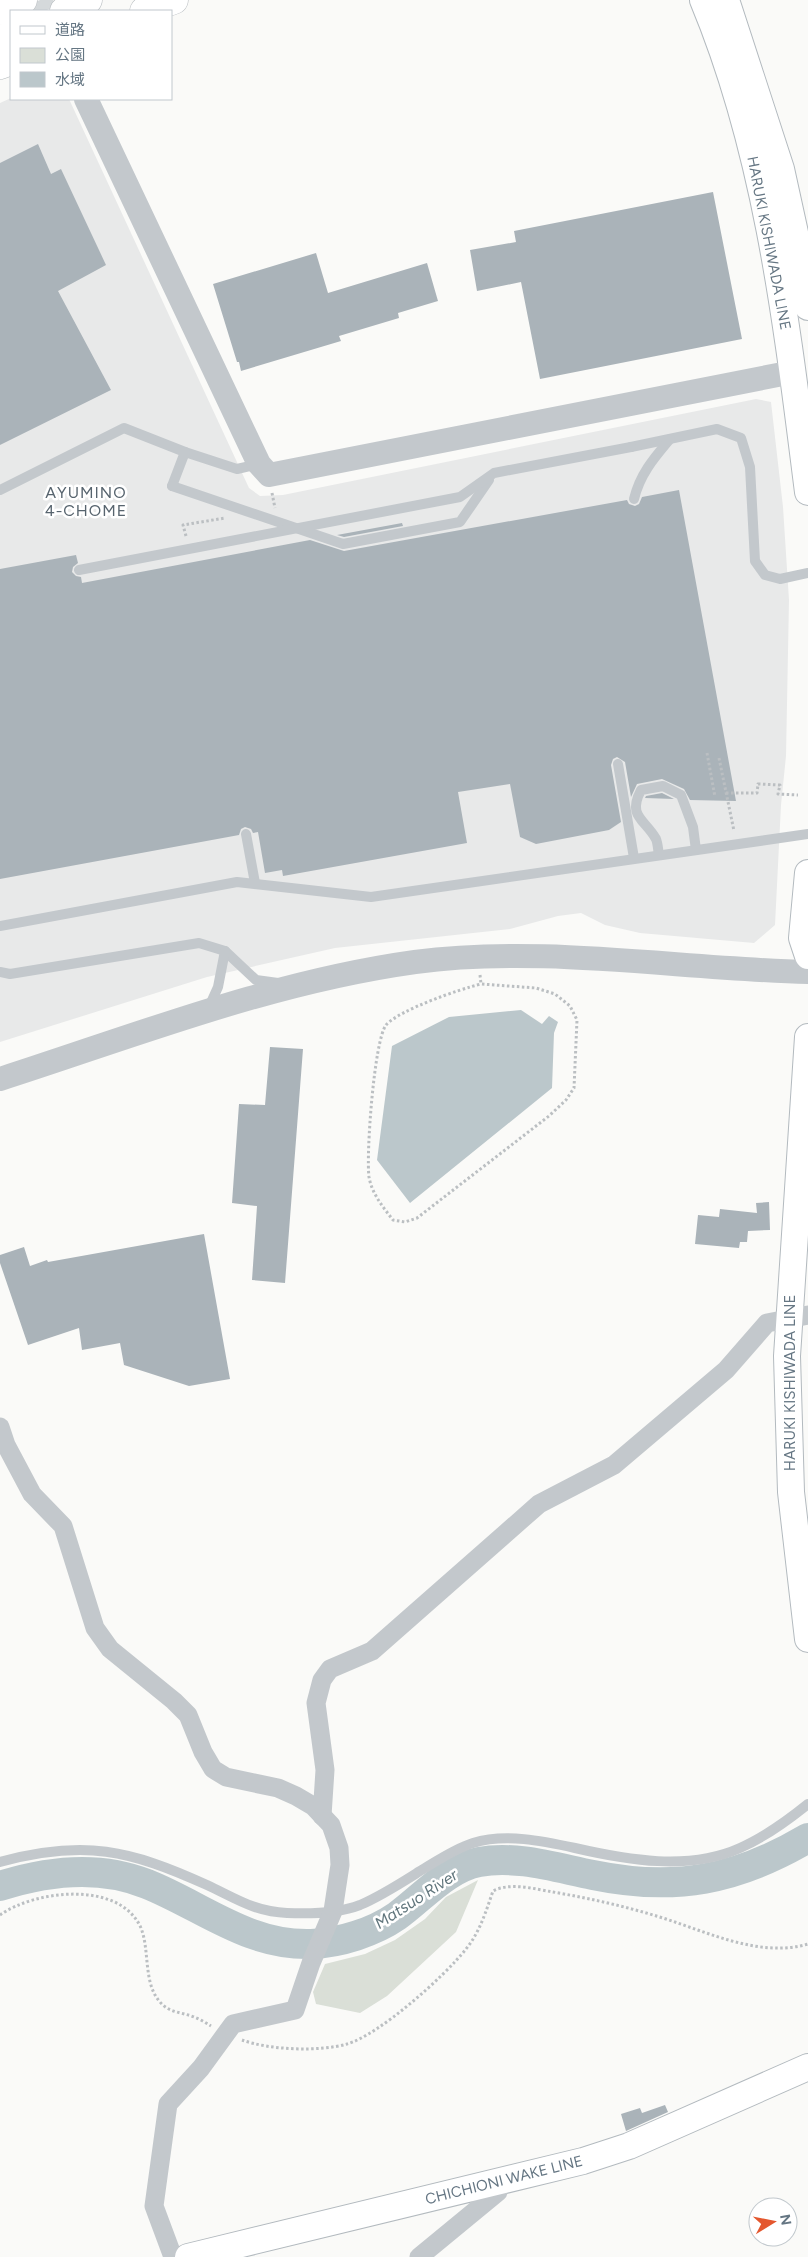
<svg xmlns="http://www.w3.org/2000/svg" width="808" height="2257" viewBox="0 0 808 2257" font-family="Figtree,'Noto Sans JP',sans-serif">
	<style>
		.built { fill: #e8e9e9 }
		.green { fill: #dadfd7 }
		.water { fill: #bbc7cb }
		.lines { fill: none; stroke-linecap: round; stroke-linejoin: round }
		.river { stroke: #bbc7cb; stroke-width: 30 }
		.building { fill: #aab3b9 }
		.tertiary-tunnel { stroke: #d5d9db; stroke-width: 24; stroke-dasharray: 24 12; stroke-linecap: butt }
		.secondary-casing { stroke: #b3babf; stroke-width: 28 }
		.motorway-casing { stroke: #b4b9bd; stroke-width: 29 }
		.path { stroke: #bbbfc2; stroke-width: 3; stroke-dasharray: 2.5 2.5; stroke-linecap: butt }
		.service { stroke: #c3c8cc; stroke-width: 10 }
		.minor { stroke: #c3c8cc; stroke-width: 19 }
		.tertiary { stroke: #c3c8cc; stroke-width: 24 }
		.secondary { stroke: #fff; stroke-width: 26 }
		.motorway { stroke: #fff; stroke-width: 28 }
		.service-bridge { stroke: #c3c8cc; stroke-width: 10 }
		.labels { text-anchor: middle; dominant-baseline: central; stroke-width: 5; stroke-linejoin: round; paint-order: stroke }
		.street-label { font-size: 15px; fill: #657683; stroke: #fff }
		.neighbourhood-label { font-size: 16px; letter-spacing: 1px; fill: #57646e; stroke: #fff }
		.water-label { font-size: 16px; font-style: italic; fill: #60757c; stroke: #fff }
	</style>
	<rect width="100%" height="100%" fill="#fafaf8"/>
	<path class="built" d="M11,98L69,99L249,488L260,496L283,495L756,399L771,402L783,507L789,600L786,756L781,805L775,925L754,943L640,933L605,925L581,913L558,916L510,929L335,948L207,977L0,1042V103Z"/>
	<path class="green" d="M478,1880L456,1932L387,1996L360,2013L316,2004L313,1992L325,1964L365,1954L395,1940L425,1919L446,1897Z"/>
	<path class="water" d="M521,1010L542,1024L549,1016L558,1022L554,1033L552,1088L410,1203L377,1160L392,1046L449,1017Z"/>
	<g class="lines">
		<path class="river" d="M0,1886C47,1871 100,1865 147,1884C202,1906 248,1946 311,1944C340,1943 374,1932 397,1916C422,1898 447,1868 479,1862C517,1855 557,1868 593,1875C675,1892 737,1880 808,1838"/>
	</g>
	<g class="building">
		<path d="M38,144L51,174L61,169L106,265L58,291L111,390L0,445V163Z"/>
		<path d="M713,192L742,339L540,379L521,282L477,291L470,250L516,242L514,231Z"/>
		<path d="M316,253L328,293L427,263L438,301L398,313L399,318L339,336L341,341L241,371L239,362H237L213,284Z"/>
		<path d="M679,490L736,801L690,800L684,789L662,779L637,784L631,797L625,762L617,757L613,759L611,765L621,822L609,830L536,844L520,837L510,784L458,792L467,843L283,876L282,870L265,873L258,832L253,833L251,829L245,827L241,829L239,835L0,879V569L76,555L78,563L73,567L72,572L76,576L81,577L82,583L310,540L344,551L627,500L629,504L635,506L639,504L642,497Z"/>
		<path d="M402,523L403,526L344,537L337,535Z"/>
		<path d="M662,793L674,799L645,798L646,796Z"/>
		<path d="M270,1047L303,1049L285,1283L252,1280L257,1206L232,1203L239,1104L265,1105Z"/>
		<path d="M769,1202L770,1230L748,1231L747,1242H740L739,1248L695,1244L698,1215L719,1217L720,1209L757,1213L756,1203Z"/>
		<path d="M204,1234L230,1379L189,1386L124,1365L120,1343L82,1350L79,1328L28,1345L0,1263V1255L24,1247L30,1266L47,1260L48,1262Z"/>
		<path d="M665,2105L668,2112L626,2131L621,2114L640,2108L642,2113Z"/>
	</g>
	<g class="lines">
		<path class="tertiary-tunnel" d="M40,0L45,11"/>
		<g class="secondary-casing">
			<g id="secondary">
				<path d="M703,0C768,156 787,327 808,492"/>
				<path d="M726,0L781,169L797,242L808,307"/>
				<path d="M808,873L802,938L808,956"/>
				<path d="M808,1037L787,1356L791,1492L808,1639"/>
				<path d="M188,2257L583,2161L629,2146L808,2067"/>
			</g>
		</g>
		<g class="motorway-casing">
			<g id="motorway">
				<path d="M0,11L23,0"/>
				<path d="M64,11L88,0"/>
				<path d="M144,11L174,0"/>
				<path d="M0,41L11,35"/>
				<path d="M0,65L11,61"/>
			</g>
		</g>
		<g class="path">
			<path d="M272,493L275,508"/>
			<path d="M186,536L183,525L225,518"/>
			<path d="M707,753L715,797"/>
			<path d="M719,758L734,831"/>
			<path d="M726,793H757L758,784L780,785L778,794L798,795"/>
			<path d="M480,975L481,984L536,988L555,994L570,1006L577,1020L574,1088L566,1100L549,1116L417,1218L405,1222L393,1220C383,1207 372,1194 369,1177C366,1155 374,1041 386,1025C399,1010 460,989 481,984"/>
			<path d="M0,1915C35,1890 120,1880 141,1928C150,1951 143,1983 160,2002C169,2013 182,2012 194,2017C200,2019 206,2023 211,2026"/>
			<path d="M242,2040C269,2050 319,2052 347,2044C379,2035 445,1976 466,1949C480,1932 486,1911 493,1891C510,1882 535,1889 553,1892C587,1898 620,1905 653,1915C702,1929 757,1959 808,1944"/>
		</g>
		<g class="service">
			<path d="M631,447L717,429L741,438L750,467L755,561L765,575L780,579L808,573"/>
			<path d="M185,452L237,469L259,464"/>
			<path d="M0,490L124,428L185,452L172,486"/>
			<path d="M634,499C640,474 654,458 670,439"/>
			<path d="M618,764L634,858"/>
			<path d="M246,834L255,883"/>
			<path d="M659,855C658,850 658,844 656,839C645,819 627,817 641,790L663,786L681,795L693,827L696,850"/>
			<path d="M0,926L237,882L371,897L808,834"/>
			<path d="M0,972L10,974L199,943L225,951L256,980L278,983"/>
			<path d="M209,1007L218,987L225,951"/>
			<path d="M0,1862C84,1839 130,1850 207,1885C235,1898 255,1912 287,1913C309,1914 339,1913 360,1905C381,1896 401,1883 420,1871C437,1861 454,1849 473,1843C505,1833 543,1841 575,1848C627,1860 689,1871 740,1848C765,1837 787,1821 808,1804"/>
		</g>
		<g class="minor">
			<path d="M0,1427L6,1445L32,1494L63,1526L95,1628L110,1649L174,1701L188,1715L203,1752L213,1769L226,1777L278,1788L296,1796L313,1806L331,1825L339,1848L340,1865L333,1911L311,1963L295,2010L233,2024L201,2068L168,2104L154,2206L173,2257"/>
			<path d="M322,1816L325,1770L316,1703L322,1680L330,1669L372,1651L539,1504L614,1465L726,1370L767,1323L808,1315"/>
			<path d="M419,2257L498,2192L500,2181"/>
		</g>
		<g class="tertiary">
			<path d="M86,99L259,464L269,475L793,372"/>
			<path d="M0,1079C137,1035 271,982 415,962C541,945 680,969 808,972"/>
		</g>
		<use href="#secondary" class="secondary"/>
		<use href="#motorway" class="motorway"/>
		<g class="service-bridge">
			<path d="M172,486L343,544L460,522L489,480"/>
			<path d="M79,570L460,497L494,473L631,447"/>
		</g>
	</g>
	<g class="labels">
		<g class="street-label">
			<text transform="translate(769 243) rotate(79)">HARUKI KISHIWADA LINE</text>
			<text transform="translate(790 1383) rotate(-90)">HARUKI KISHIWADA LINE</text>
			<text transform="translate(504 2180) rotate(-14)">CHICHIONI WAKE LINE</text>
		</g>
		<g class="neighbourhood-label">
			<text x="86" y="492">AYUMINO<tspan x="86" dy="18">4-CHOME</tspan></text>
		</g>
		<g class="water-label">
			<text transform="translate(416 1899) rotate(-33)">Matsuo River</text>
		</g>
	</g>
	<rect x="10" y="10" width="162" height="90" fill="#ffffff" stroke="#c1c8cd"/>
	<rect x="20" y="26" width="25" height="8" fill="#ffffff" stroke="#c1c8cd"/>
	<text x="55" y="35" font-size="15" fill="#657683">道路</text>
	<rect x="20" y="48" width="25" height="15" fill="#dadfd7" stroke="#c1c8cd"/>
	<text x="55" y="60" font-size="15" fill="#657683">公園</text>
	<rect x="20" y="72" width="25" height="15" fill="#bbc7cb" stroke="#c1c8cd"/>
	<text x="55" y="85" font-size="15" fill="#657683">水域</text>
	<g transform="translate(773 2222) rotate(80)"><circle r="24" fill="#ffffff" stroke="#c1c8cd"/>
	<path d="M0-4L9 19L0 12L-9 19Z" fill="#e4572e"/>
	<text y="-8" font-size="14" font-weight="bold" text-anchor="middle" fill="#657683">N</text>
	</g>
</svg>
